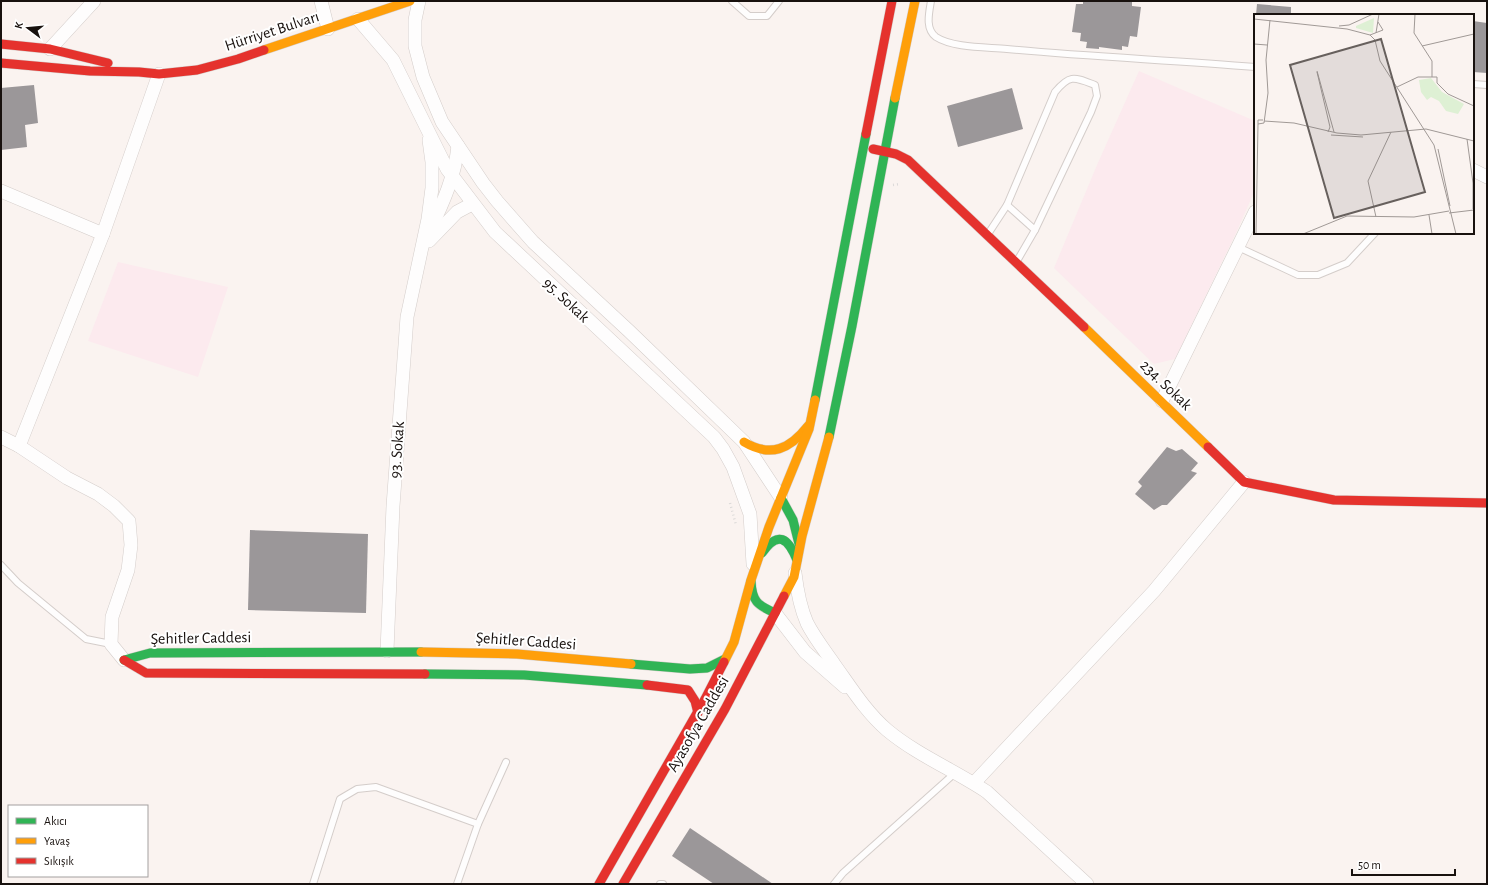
<svg xmlns="http://www.w3.org/2000/svg" width="1488" height="885" viewBox="0 0 1488 885" font-family="'Alegreya Sans',sans-serif">
	<style>
		.education { fill: #fceaee }
		.building { fill: #9b9799 }
		.lines { fill: none; stroke-linecap: round; stroke-linejoin: round }
		.lane-casing { stroke: #d4cdca; stroke-width: 8 }
		.street-casing { stroke: #d4cdca; stroke-width: 14 }
		.fast-casing { stroke: #d4cdca; stroke-width: 10 }
		.slow-casing { stroke: #d4cdca; stroke-width: 10 }
		.jam-casing { stroke: #d4cdca; stroke-width: 10 }
		.path { stroke: #dcdad9; stroke-width: 2.5; stroke-dasharray: 1 3; stroke-linecap: butt }
		.lane { stroke: #fefdfd; stroke-width: 6 }
		.street { stroke: #fefdfd; stroke-width: 13 }
		.fast { stroke: #30b455; stroke-width: 9 }
		.slow { stroke: #ff9f0a; stroke-width: 9 }
		.jam { stroke: #e5322d; stroke-width: 9 }
		.labels { text-anchor: middle; dominant-baseline: central; stroke-width: 4; stroke-linejoin: round; paint-order: stroke }
		.street-label { font-size: 16px; fill: #18110e; stroke: #fff }
		.inset-road { fill: none; stroke: #a09996; stroke-width: 1 }
		.view { fill: #67605d; fill-opacity: 0.15; stroke: #67605d; stroke-width: 2 }
		.inset-edge { fill: none; stroke: #18110e; stroke-width: 2 }
	</style>
	<rect width="100%" height="100%" fill="#faf3f0"/>
	<g class="education">
		<path d="M1139,71L1255,121V190L1236,233L1175,359L1154,364L1054,268L1097,165Z"/>
		<path d="M118,262L228,287L198,377L88,341Z"/>
	</g>
	<g class="building">
		<path d="M1083,1H1132V6L1141,7L1137,37L1130,36L1128,47L1122,46V50L1099,47V49L1086,48L1087,42L1080,41L1081,33L1072,32L1076,4H1083Z"/>
		<path d="M1257,4L1291,7V15H1256Z"/>
		<path d="M1473,21L1487,23V73L1473,72Z"/>
		<path d="M34,85L38,123L25,125L27,147L1,150V88Z"/>
		<path d="M1012,88L1023,129L958,147L947,106Z"/>
		<path d="M1167,447L1176,451L1182,449L1198,463L1191,471L1197,473L1167,505H1162L1154,510L1135,494L1142,486L1138,482Z"/>
		<path d="M250,530L368,534L366,613L248,610Z"/>
		<path d="M690,828L773,884H714L672,856Z"/>
	</g>
	<g class="lines">
		<g class="lane-casing">
			<g id="lane">
				<path d="M732,1L749,16H767L779,1"/>
				<path d="M931,1C929,13 925,29 936,37C953,48 987,47 1007,49C1090,57 1173,60 1255,67"/>
				<path d="M1473,84L1487,85"/>
				<path d="M1007,205L1035,230"/>
				<path d="M988,234L1007,205L1055,92C1070,74 1074,77 1095,85L1097,96L1091,112L1035,230L1017,261"/>
				<path d="M1238,247L1298,275H1318L1347,263L1375,233"/>
				<path d="M1,565L18,583L86,639L111,644"/>
				<path d="M313,884L340,799L357,789L376,787L478,824"/>
				<path d="M457,884L478,824L506,762"/>
				<path d="M660,884H663"/>
				<path d="M834,884L843,873L955,773"/>
			</g>
		</g>
		<g class="street-casing">
			<g id="street">
				<path d="M321,1L328,29"/>
				<path d="M419,1L415,20V46L423,77L442,122L483,183L497,201L533,242L629,331L744,442L781,498"/>
				<path d="M358,19L393,60L447,169L495,232L714,437L723,449L733,467L750,514L753,564"/>
				<path d="M50,49L94,1"/>
				<path d="M1473,170L1487,177"/>
				<path d="M1,191L103,234"/>
				<path d="M430,230C443,203 455,176 458,146"/>
				<path d="M429,241L457,212L472,204"/>
				<path d="M1162,401L1255,212"/>
				<path d="M1,437L19,446L67,478L98,494L114,506L129,521L131,545L128,570L112,617L111,644L124,660"/>
				<path d="M19,446L103,234L159,74"/>
				<path d="M795,573C797,590 800,607 807,623C814,637 825,651 834,664C850,686 865,711 887,730C917,755 954,770 987,792L1087,884"/>
				<path d="M775,613L805,652L845,687"/>
				<path d="M387,651L393,506L405,345L407,317L428,219L432,188V162L429,140"/>
				<path d="M974,783L1154,591L1244,482"/>
			</g>
		</g>
		<g class="fast-casing">
			<g id="fast">
				<path d="M815,400L866,134"/>
				<path d="M829,437L852,326L895,98"/>
				<path d="M781,498L793,520L799,544"/>
				<path d="M762,553C778,530 788,538 797,560"/>
				<path d="M751,581C752,601 757,605 775,613"/>
				<path d="M124,660L150,653L421,652"/>
				<path d="M631,664L690,669L707,668L725,659"/>
				<path d="M425,674L524,675L647,685"/>
			</g>
		</g>
		<g class="slow-casing">
			<g id="slow">
				<path d="M264,50L410,1"/>
				<path d="M895,98L915,1"/>
				<path d="M1084,327L1208,447"/>
				<path d="M744,442C771,458 790,449 808,426"/>
				<path d="M784,596L794,577L802,536L829,437"/>
				<path d="M421,652L517,654L631,664"/>
				<path d="M724,662L734,642L751,580L769,527L809,429L815,400"/>
			</g>
		</g>
		<g class="jam-casing">
			<g id="jam">
				<path d="M1,44L50,49L108,63"/>
				<path d="M1,63L90,71L139,72L159,74L197,70L238,59L264,50"/>
				<path d="M866,134L892,1"/>
				<path d="M873,149L896,154L908,160L1084,327"/>
				<path d="M1208,447L1244,482L1334,500L1487,503"/>
				<path d="M124,660L146,673L425,674"/>
				<path d="M647,685L688,690L695,701L698,713"/>
				<path d="M599,884L705,699L724,662"/>
				<path d="M623,884L725,709L784,596"/>
			</g>
		</g>
		<g class="path">
			<path d="M893,185L900,184"/>
			<path d="M730,503L736,525"/>
		</g>
		<use href="#lane" class="lane"/>
		<use href="#street" class="street"/>
		<use href="#fast" class="fast"/>
		<use href="#slow" class="slow"/>
		<use href="#jam" class="jam"/>
	</g>
	<g class="labels">
		<g class="street-label">
			<text transform="translate(272 31) rotate(-18)">Hürriyet Bulvarı</text>
			<text transform="translate(566 300) rotate(43)">95. Sokak</text>
			<text transform="translate(1166 385) rotate(44)">234. Sokak</text>
			<text transform="translate(397 450) rotate(-86)">93. Sokak</text>
			<text transform="translate(201 638) rotate(-1)">Şehitler Caddesi</text>
			<text transform="translate(526 641) rotate(4)">Şehitler Caddesi</text>
			<text transform="translate(698 724) rotate(-60)">Ayasofya Caddesi</text>
		</g>
	</g>
	<g transform="translate(1254 14)">
		<rect width="220" height="220" fill="#faf3f0"/>
		<path d="M120,4L119,19L102,14V12ZM177,64L188,78L210,90L204,100L192,97L185,87L177,83L173,86L167,78L165,66Z" fill="#def0d4"/>
		<path class="inset-road" d="M161,0L160,19L178,47V63M0,5L93,15L116,21L129,16L124,8M85,12L95,11L119,0M122,19L125,0M116,21L121,26L126,47L180,131L202,220M0,30L13,31M168,32L220,20M63,57L80,118M63,58L76,113L74,118M183,63V69L194,80L220,92M143,73L164,63H183M9,106H4V110L10,109L14,79L12,46L16,6M10,107L40,109L83,119L107,121L172,115L220,127M77,121L109,123M213,125L219,169V195M184,135L196,192M195,199L220,196M175,201L178,220M122,203L114,167L137,118M2,220L4,110M49,220L93,202L160,203L195,197"/>
		<path class="view" d="M127,25L171,178L80,204L36,51Z"/>
		<rect width="220" height="220" class="inset-edge"/>
	</g>
	<rect width="1488" height="885" fill="none" stroke="#18110e" stroke-width="4"/>
	<rect x="8" y="805" width="140" height="72" fill="#ffffff" stroke="#a3a09f"/>
	<rect x="16" y="818" width="20" height="6" fill="#30b455" stroke="#a3a09f"/>
	<text x="44" y="825" font-size="12" fill="#18110e">Akıcı</text>
	<rect x="16" y="838" width="20" height="6" fill="#ff9f0a" stroke="#a3a09f"/>
	<text x="44" y="845" font-size="12" fill="#18110e">Yavaş</text>
	<rect x="16" y="858" width="20" height="6" fill="#e5322d" stroke="#a3a09f"/>
	<text x="44" y="865" font-size="12" fill="#18110e">Sıkışık</text>
	<g transform="translate(28 28) rotate(286)" stroke="#ffffff" stroke-width="3" paint-order="stroke">
	<path d="M0-3L7 15L0 10L-7 15Z" fill="#18110e"/>
	<text y="-6" font-size="11" font-weight="bold" text-anchor="middle" fill="#18110e">K</text>
	</g>
	<path d="M1352 869v6h103v-6" fill="none" stroke="#18110e" stroke-width="2"/>
	<text x="1358" y="869" font-size="12" fill="#18110e" stroke="#ffffff" stroke-width="3" paint-order="stroke">50 m</text>
</svg>
